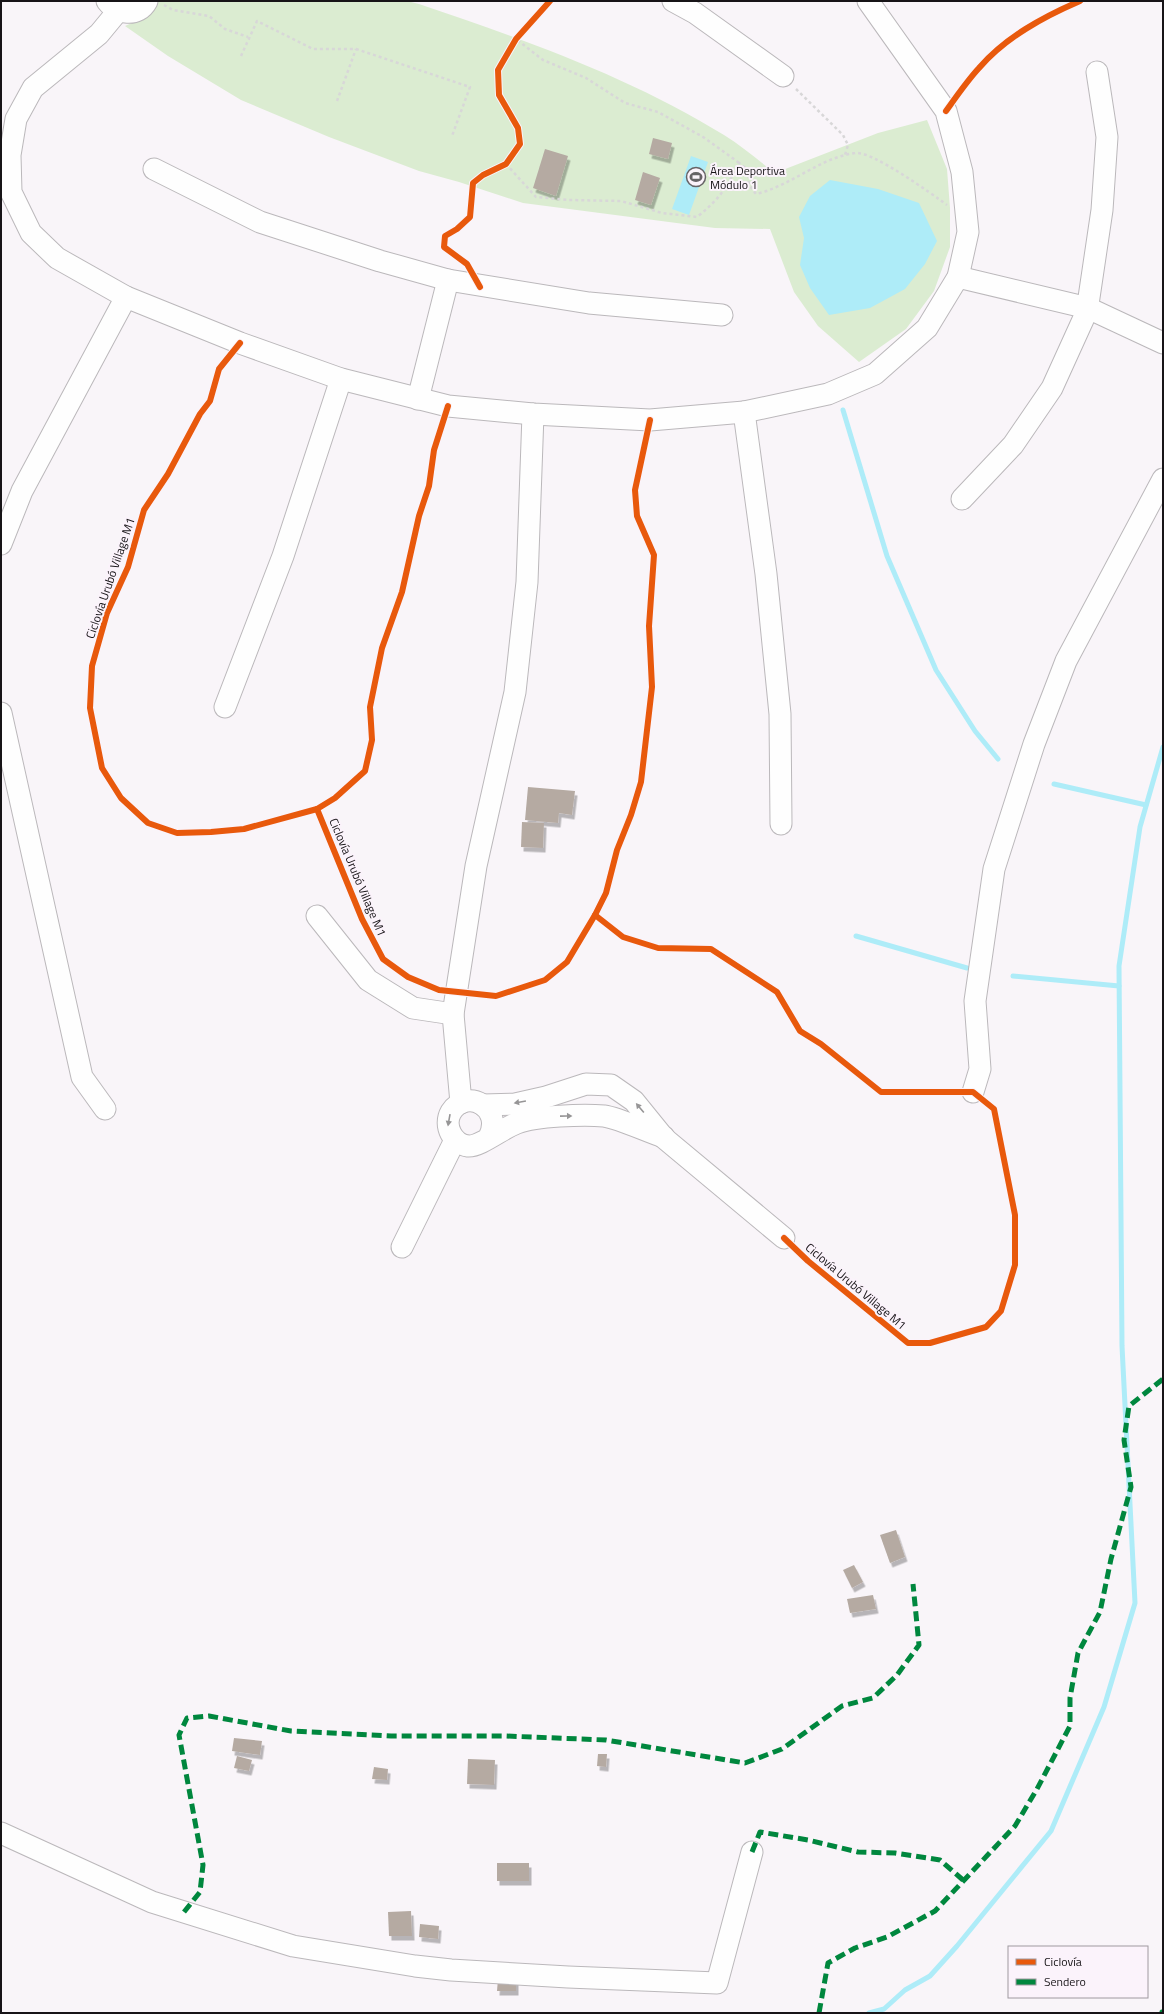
<svg xmlns="http://www.w3.org/2000/svg" width="1164" height="2014" viewBox="0 0 1164 2014" font-family="'Titillium Web',sans-serif">
	<style>
		.green { fill: #dbecd1 }
		.water { fill: #aeecf8 }
		.lines { fill: none; stroke-linecap: round; stroke-linejoin: round }
		.stream { stroke: #aeecf8; stroke-width: 5 }
		.building { fill: #b5aaa2; filter: url(#shadow) }
		.minor-casing { stroke: #bbb8bb; stroke-width: 23 }
		.path { stroke: #d8d7d8; stroke-width: 2.5; stroke-dasharray: 3 3; stroke-linecap: butt }
		.minor { stroke: #fefefe; stroke-width: 21 }
		.quiet { stroke: #00873e; stroke-width: 5; stroke-dasharray: 10 5; stroke-linecap: butt }
		.cycleway-casing { stroke: #fbf3fb; stroke-width: 8 }
		.cycleway { stroke: #e8590c; stroke-width: 6 }
		.oneway { fill: #969596 }
		.labels { text-anchor: middle; dominant-baseline: central; stroke-width: 4; stroke-linejoin: round; paint-order: stroke }
		.poi-label { font-size: 12px; fill: #171417; stroke: #fbf3fb; text-anchor: start }
		.street-label { font-size: 12px; fill: #171417; stroke: #fbf3fb }
	</style>
	<defs>
		<filter id="shadow"><feDropShadow dx="2.5" dy="4.5" stdDeviation="0" flood-color="#0004"/></filter>
	</defs>
	<rect width="100%" height="100%" fill="#f9f5f9"/>
	<path class="green" d="M159,1H407L419,4C523,39 630,77 724,135C742,146 759,161 775,173L878,133L927,120L947,169L950,208V247L934,291L906,329L859,362L818,326L794,292L770,229L715,228L523,203L459,182L419,171L329,137L241,100L168,56L125,26L150,15Z"/>
	<g class="water">
		<path d="M691,156L708,162L689,215L672,209Z"/>
		<path d="M830,180L878,189L919,203L937,241L925,264L905,289L870,308L829,315L810,288L800,265L804,238L799,217L810,196Z"/>
	</g>
	<g class="lines">
		<g class="stream">
			<path d="M843,410L887,556L936,670L975,731L998,759"/>
			<path d="M1054,784L1146,805"/>
			<path d="M856,936L967,968"/>
			<path d="M1013,976L1119,986"/>
			<path d="M869,2013L884,2009L905,1990L930,1976L957,1946L1051,1831L1104,1707L1135,1603L1122,1346L1119,966L1140,827L1163,747"/>
		</g>
	</g>
	<g class="building">
		<path d="M653,138L672,143L668,159L649,154Z"/>
		<path d="M545,149L568,156L556,196L533,188Z"/>
		<path d="M643,172L660,178L651,205L635,200Z"/>
		<path d="M528,787L575,791L572,815L559,813L558,823L525,820Z"/>
		<path d="M522,822L544,823L543,848L521,847Z"/>
		<path d="M896,1530L905,1557L890,1563L880,1535Z"/>
		<path d="M854,1565L863,1582L852,1588L843,1570Z"/>
		<path d="M873,1595L876,1609L850,1613L847,1599Z"/>
		<path d="M234,1738L262,1741L260,1755L232,1751Z"/>
		<path d="M598,1754H607L606,1767L597,1766Z"/>
		<path d="M237,1756L252,1760L249,1771L234,1768Z"/>
		<path d="M468,1759L495,1760L494,1785L467,1784Z"/>
		<path d="M374,1767L388,1769L387,1780L372,1779Z"/>
		<rect x="497" y="1863" width="32" height="18"/>
		<path d="M411,1911L412,1936H389L388,1912Z"/>
		<path d="M420,1924L439,1926L438,1939L419,1937Z"/>
		<path d="M498,1979H516V1991H497Z"/>
	</g>
	<g class="lines">
		<g class="minor-casing">
			<g id="minor">
				<path d="M107,1C117,14 138,18 147,1"/>
				<path d="M673,1L695,13L783,76"/>
				<path d="M118,11L99,34L33,88L16,119L10,155L11,192L31,233L57,258L126,297L240,343L341,379L448,406L533,414L650,420L744,412L828,394L875,374L927,328L958,277L968,232L962,172L946,111L868,1"/>
				<path d="M154,169L260,222L380,261L448,280L589,303L722,315"/>
				<path d="M958,277L1088,308L1163,343"/>
				<path d="M418,399L448,280"/>
				<path d="M744,412L766,574L780,714L781,824"/>
				<path d="M962,499L1013,445L1052,388L1087,311L1102,210L1107,137L1097,72"/>
				<path d="M1,544L22,491L126,297"/>
				<path d="M225,707L283,556L341,379"/>
				<path d="M1,713L82,1077L105,1109"/>
				<path d="M317,916L368,980L413,1008L453,1014"/>
				<path d="M973,1092L980,1069L975,1001L994,869L1034,744L1066,661L1163,479"/>
				<path d="M461,1103L453,1014L476,866L515,692L527,582L533,414"/>
				<path d="M483,1105L515,1104L546,1097L586,1084L611,1085L634,1101L664,1138L784,1238"/>
				<path d="M489,1137C504,1108 467,1087 451,1112C443,1126 453,1144 468,1146C480,1147 503,1128 517,1123C536,1116 583,1114 604,1116C619,1118 648,1132 664,1137"/>
				<path d="M402,1247L455,1140"/>
				<path d="M1,1833L152,1902L293,1946L415,1966L451,1970L568,1977L717,1983L752,1852"/>
			</g>
		</g>
		<g class="path">
			<path d="M164,5L173,10L209,16L225,29L248,37"/>
			<path d="M241,56L257,21L313,49H356L470,87L452,136"/>
			<path d="M796,89L843,135L848,145L845,155"/>
			<path d="M337,101L356,49"/>
			<path d="M738,162L748,170L749,185L756,194C791,186 819,158 855,153C871,150 932,194 947,205"/>
			<path d="M506,164L536,197L569,200L621,201L662,213L697,217C717,201 729,187 738,162L703,137L658,112L625,103L586,78L543,60L516,39"/>
		</g>
		<use href="#minor" class="minor"/>
		<g class="quiet">
			<path d="M752,1852L760,1832L808,1840L858,1852L895,1853L940,1860L963,1880"/>
			<path d="M184,1912L200,1892L203,1865L179,1735L187,1718L209,1716L291,1731L391,1736H506L606,1740L745,1763L782,1749L842,1706L873,1698L897,1675L919,1645L913,1584"/>
			<path d="M819,2013L828,1963L855,1948L887,1937L935,1911L1015,1826L1037,1789L1070,1726V1698L1078,1653L1100,1612L1111,1559L1131,1487L1124,1440L1129,1406L1163,1379"/>
			<path d="M1161,2013L1163,2011"/>
		</g>
		<g class="cycleway-casing">
			<g id="cycleway">
				<path d="M946,111C956,97 967,81 979,68C1006,37 1043,17 1080,1"/>
				<path d="M480,287L467,264L444,247L445,236L457,229L470,217L473,183L483,175L506,164L520,144L518,128L499,95L498,70L516,39L550,1"/>
				<path d="M240,343L219,369L210,401L200,414L168,474L144,510L128,567L107,613L92,666L90,708L102,768L121,798L148,823L177,833L211,832L244,829L317,809L362,919L383,959L408,977L439,990L496,996L545,980L567,962L595,915L623,937L658,948L711,949L777,992L800,1031L821,1044L881,1092H973L994,1109L1015,1215V1265L1001,1311L986,1327L930,1343H908L808,1261L784,1238"/>
				<path d="M317,809L335,798L365,771L372,740L370,707L382,648L402,592L419,516L429,486L434,450L448,406"/>
				<path d="M595,915L606,893L617,850L631,815L641,782L652,687L649,626L654,555L637,516L635,490L650,420"/>
			</g>
		</g>
		<use href="#cycleway" class="cycleway"/>
	</g>
	<defs><path id="oneway-solid" d="M-6-.8H1V-3.2L6.5 0L1 3.2V.8H-6Z"/></defs>
	<g class="oneway">
		<use href="#oneway-solid" transform="translate(520 1102) rotate(170)"/>
		<use href="#oneway-solid" transform="translate(640 1108) rotate(-130)"/>
		<use href="#oneway-solid" transform="translate(566 1116) rotate(-1)"/>
		<use href="#oneway-solid" transform="translate(449 1120) rotate(100)"/>
	</g>
	<defs>
		<g id="stadium-ring" transform="scale(1)"><circle r="9.5" fill="#fbf3fb" stroke="#666366" stroke-width="1.5"/><path d="M0-5a6.5 5 0 1 0 0 10a6.5 5 0 1 0 0-10ZM-3.5-1.8h7v3.6h-7Z" fill="#666366"/></g>
	</defs>
	<g fill-rule="evenodd">
		<use href="#stadium-ring" x="696" y="177"/>
	</g>
	<g class="labels">
		<g class="poi-label">
			<text x="710" y="170">Área Deportiva<tspan x="710" dy="14">Módulo 1</tspan></text>
		</g>
		<g class="street-label">
			<text transform="translate(110 578) rotate(-71)">Ciclovía Urubó Village M1</text>
			<text transform="translate(358 877) rotate(67)">Ciclovía Urubó Village M1</text>
			<text transform="translate(856 1286) rotate(40)">Ciclovía Urubó Village M1</text>
		</g>
	</g>
	<rect width="1164" height="2014" fill="none" stroke="#171417" stroke-width="4"/>
	<rect x="1008" y="1946" width="140" height="52" fill="#fbf3fb" stroke="#a09aa0"/>
	<rect x="1016" y="1959" width="20" height="6" fill="#e8590c" stroke="#a09aa0"/>
	<text x="1044" y="1966" font-size="12" fill="#171417">Ciclovía</text>
	<rect x="1016" y="1979" width="20" height="6" fill="#00873e" stroke="#a09aa0"/>
	<text x="1044" y="1986" font-size="12" fill="#171417">Sendero</text>
</svg>
